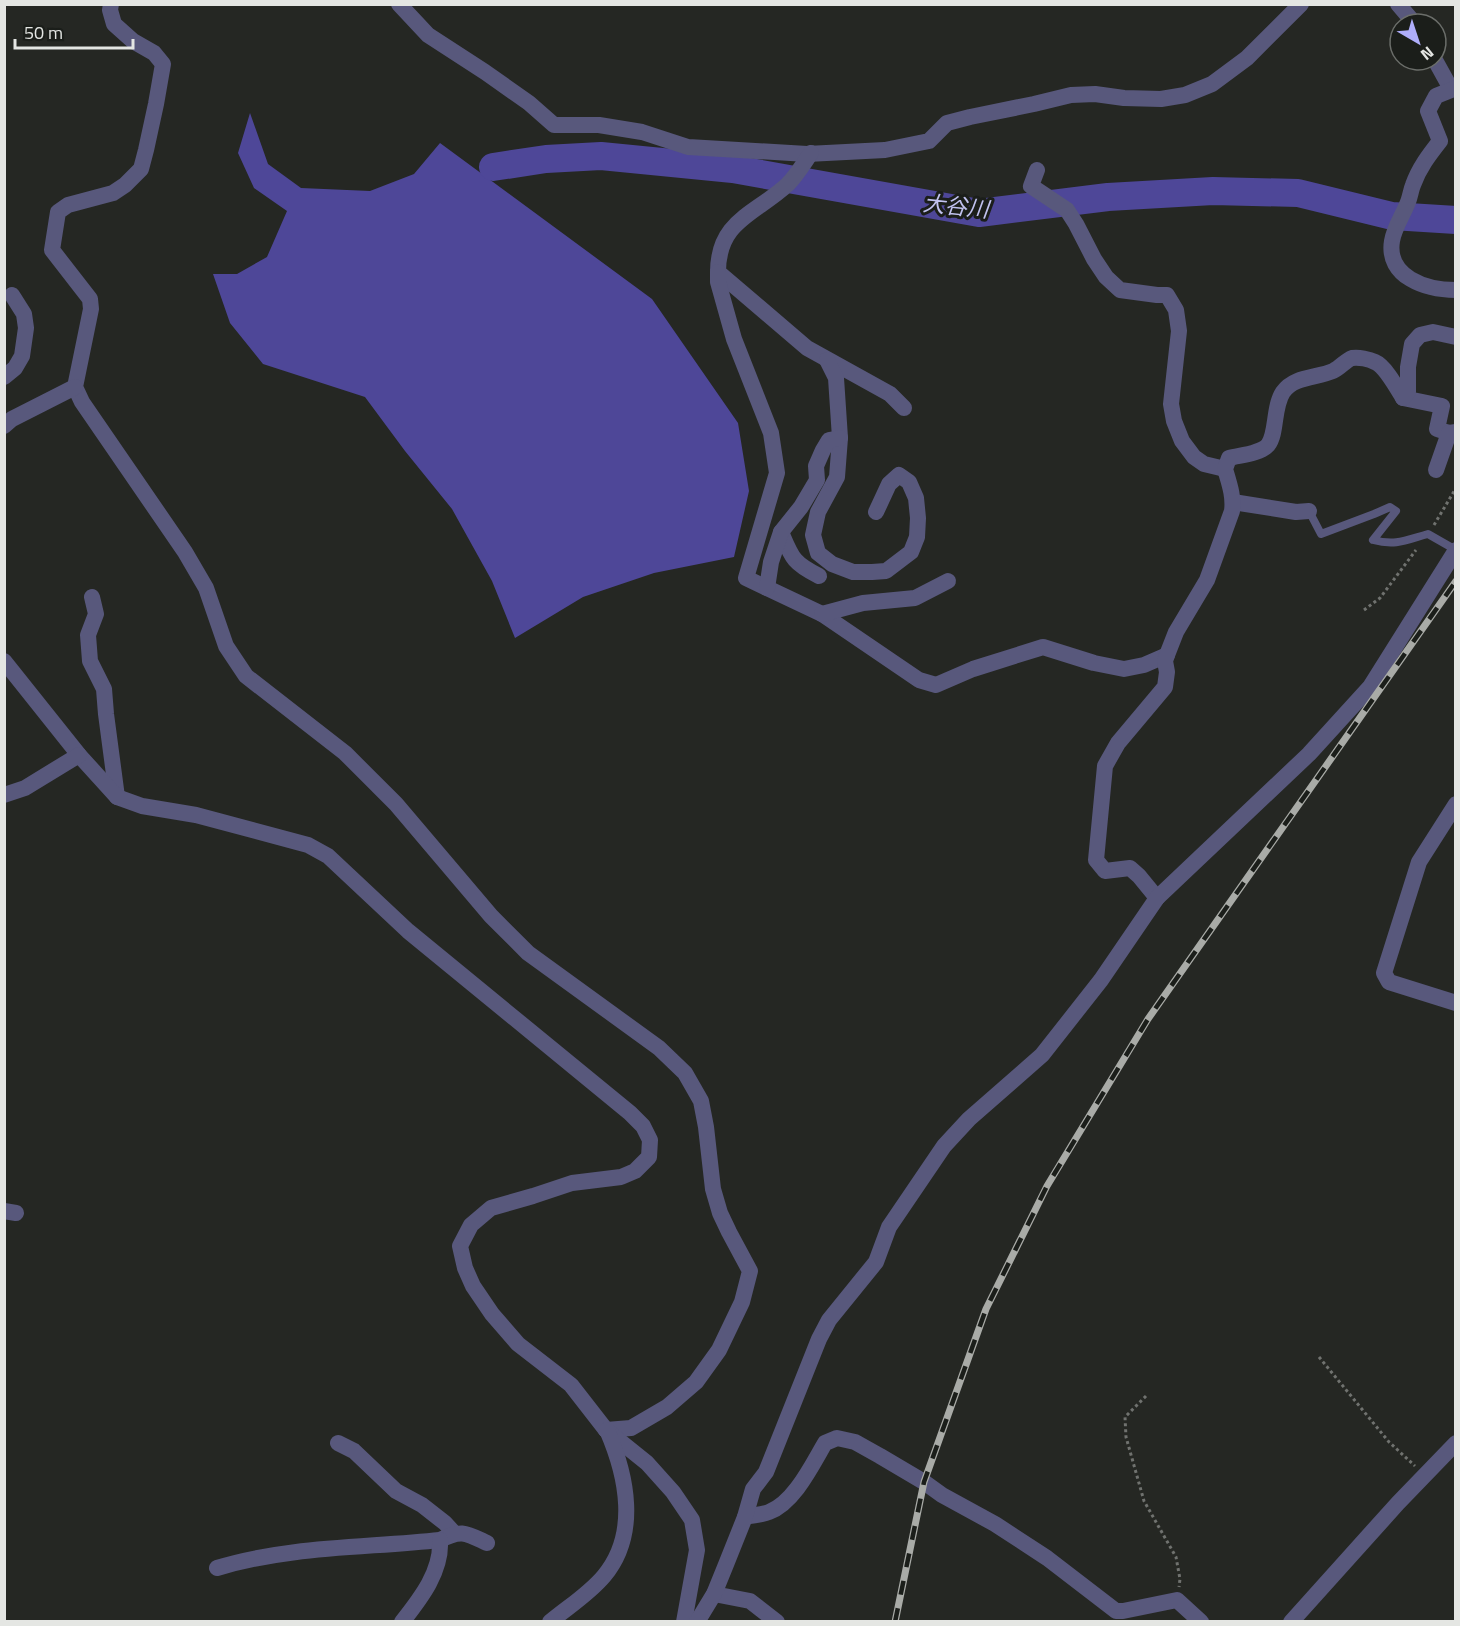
<svg xmlns="http://www.w3.org/2000/svg" width="1460" height="1626" viewBox="0 0 1460 1626" font-family="'Titillium Web','Noto Sans JP',sans-serif">
	<style>
		.water { fill: #4e4798 }
		.lines { fill: none; stroke-linecap: round; stroke-linejoin: round }
		.river { stroke: #4e4798; stroke-width: 28 }
		.path { stroke: #70726f; stroke-width: 3; stroke-dasharray: 3 3; stroke-linecap: butt }
		.lane { stroke: #58587c; stroke-width: 8 }
		.street { stroke: #58587c; stroke-width: 16 }
		.rail-casing { stroke: #a9aba7; stroke-width: 7 }
		.rail { stroke: #1b1e1a; stroke-width: 4.5; stroke-dasharray: 14; stroke-linecap: butt }
		.labels { text-anchor: middle; dominant-baseline: central; stroke-width: 6; stroke-linejoin: round; paint-order: stroke }
		.water-label { font-size: 22px; font-style: italic; fill: #c1c2ef; stroke: #1b1e1a }
	</style>
	<rect width="100%" height="100%" fill="#252723"/>
	<path class="water" d="M250,113L268,164L301,188L370,191L414,174L440,143L652,299L738,423L749,491L734,557L654,573L583,597L515,638L492,581L452,509L405,451L365,397L263,364L230,323L213,274H237L267,257L287,211L254,188L238,153Z"/>
	<g class="lines">
		<path class="river" d="M493,167L546,159L601,156L733,169L979,213L1108,197L1213,191L1298,193L1392,216L1456,220"/>
		<g class="path">
			<path d="M1434,525L1456,488"/>
			<path d="M1364,610L1380,598L1416,550"/>
			<path d="M1319,1357L1389,1442L1415,1466"/>
			<path d="M1146,1396L1125,1417L1126,1437L1144,1501L1176,1557L1180,1579L1179,1587"/>
		</g>
		<path class="lane" d="M1309,511L1321,534L1374,514L1390,507L1396,511L1373,540C1396,546 1406,540 1428,534L1456,550"/>
		<g class="street">
			<path d="M111,4L110,10L114,24L133,41L154,53L163,64L156,104L146,150L141,169L125,185L113,193L68,205L58,212L52,250L90,299L91,309L75,387L82,402L185,552L206,588L226,646L246,676L345,753L396,804L491,916L528,953L659,1048L685,1073L701,1101L706,1127L713,1189L720,1213L729,1232L750,1271L742,1302L719,1350L696,1382L667,1407L631,1428L606,1430"/>
			<path d="M399,4L428,35L485,72L529,103L554,125H599L642,132L688,147L807,154L885,150L929,141L947,123L970,117L1034,104L1071,95L1095,94L1124,98L1161,99L1185,95L1212,84L1247,58L1301,4"/>
			<path d="M1398,4L1415,24"/>
			<path d="M1435,60L1451,89"/>
			<path d="M1456,88L1436,96L1428,111L1440,141C1429,155 1419,168 1413,185C1411,190 1410,197 1408,202C1403,215 1394,228 1392,241C1386,277 1426,290 1456,290"/>
			<path d="M811,153C804,163 797,175 788,184C756,214 718,220 718,272L807,348L890,394L904,408"/>
			<path d="M1037,170L1031,186L1067,210L1076,224L1094,259L1106,277L1120,290L1157,295H1167L1176,310L1179,331L1171,404L1174,421L1182,441L1194,457L1204,464L1225,469"/>
			<path d="M718,272V282L734,339L771,433L777,473L746,578L822,614L919,680L936,685L973,669L1043,647L1094,663L1124,669L1144,665L1167,655"/>
			<path d="M827,360L836,378L840,438L837,477L818,512L813,535L818,553L832,564L853,572H872L886,571L911,552L917,537L918,518L916,498L909,482L899,475L889,484L876,512"/>
			<path d="M4,377L15,368L22,356L26,328L24,314L12,295"/>
			<path d="M1403,398L1442,406L1437,429L1449,433L1456,432"/>
			<path d="M4,426L12,419L75,387"/>
			<path d="M1436,470L1449,433"/>
			<path d="M1233,502L1296,512L1309,511"/>
			<path d="M781,532C792,558 793,563 819,576"/>
			<path d="M767,588L771,562L781,532L801,507L817,480L816,466L823,450L829,440L840,438"/>
			<path d="M92,597L96,614L88,635L90,661L104,689L106,714L117,797"/>
			<path d="M822,614L863,603L915,598L948,581"/>
			<path d="M4,661L79,755L117,797L142,806L196,815L308,845L328,856L408,931L630,1113L643,1126L650,1140L649,1157L635,1171L621,1177L572,1183L533,1196L491,1208L471,1225L460,1246L465,1268L473,1286L492,1314L518,1344L571,1385L606,1430L647,1463L673,1492L692,1520L697,1550L684,1622"/>
			<path d="M4,795L25,788L79,755"/>
			<path d="M1456,804L1419,862L1384,973L1389,982L1456,1003"/>
			<path d="M1157,898L1139,876L1130,868L1105,871L1096,860L1105,766L1118,743L1165,687L1167,672L1165,661L1167,655L1176,632L1207,580L1232,511C1234,496 1229,483 1225,469L1229,458C1240,455 1260,454 1268,445C1277,434 1273,407 1283,392C1294,376 1317,378 1333,371C1340,368 1346,360 1352,358C1359,357 1369,359 1375,362C1385,366 1397,388 1403,398L1408,392V367L1412,344L1420,335L1433,332L1456,337"/>
			<path d="M4,1211L16,1213"/>
			<path d="M338,1443L354,1451L396,1491L422,1505L445,1523L454,1533"/>
			<path d="M745,1517C753,1515 762,1515 769,1512C794,1503 812,1465 825,1443L837,1438L855,1442L880,1456L924,1482L942,1495L995,1524L1047,1558L1116,1611H1123L1177,1600L1201,1622"/>
			<path d="M217,1568C289,1546 366,1548 440,1540C462,1529 466,1533 487,1543"/>
			<path d="M714,1594L750,1601L777,1622"/>
			<path d="M402,1622C421,1598 442,1571 440,1540"/>
			<path d="M550,1622C568,1607 589,1594 604,1576C639,1534 627,1476 607,1430"/>
			<path d="M697,1622L714,1594L725,1567L745,1517L753,1489L766,1472L819,1339L829,1320L876,1262L889,1227L944,1146L969,1119L1042,1055L1101,980L1157,898L1309,754L1370,687L1456,550"/>
			<path d="M1291,1622L1398,1503L1456,1443"/>
		</g>
		<g class="rail-casing">
			<path id="rail" d="M895,1622L924,1482L986,1309L1047,1186L1148,1019L1456,581"/>
		</g>
		<use href="#rail" class="rail"/>
	</g>
	<g class="labels">
		<g class="water-label">
			<text transform="translate(956 206) rotate(6)">大谷川</text>
		</g>
	</g>
	<rect width="1460" height="1626" fill="none" stroke="#e4e6e3" stroke-width="12"/>
	<g transform="translate(1418 42) rotate(141)"><circle r="28" fill="#1b1e1a" stroke="#6b6e6a" stroke-width="1.5"/>
	<path d="M0-4.5L10 22L0 15L-10 22Z" fill="#afaefa"/>
	<text y="-9" font-size="16" font-weight="bold" text-anchor="middle" fill="#e4e6e3">N</text>
	</g>
	<path d="M15 39v9h118v-9" fill="none" stroke="#e4e6e3" stroke-width="3"/>
	<text x="24" y="39" font-size="18" fill="#e4e6e3" stroke="#1b1e1a" stroke-width="4.5" paint-order="stroke">50 m</text>
</svg>
